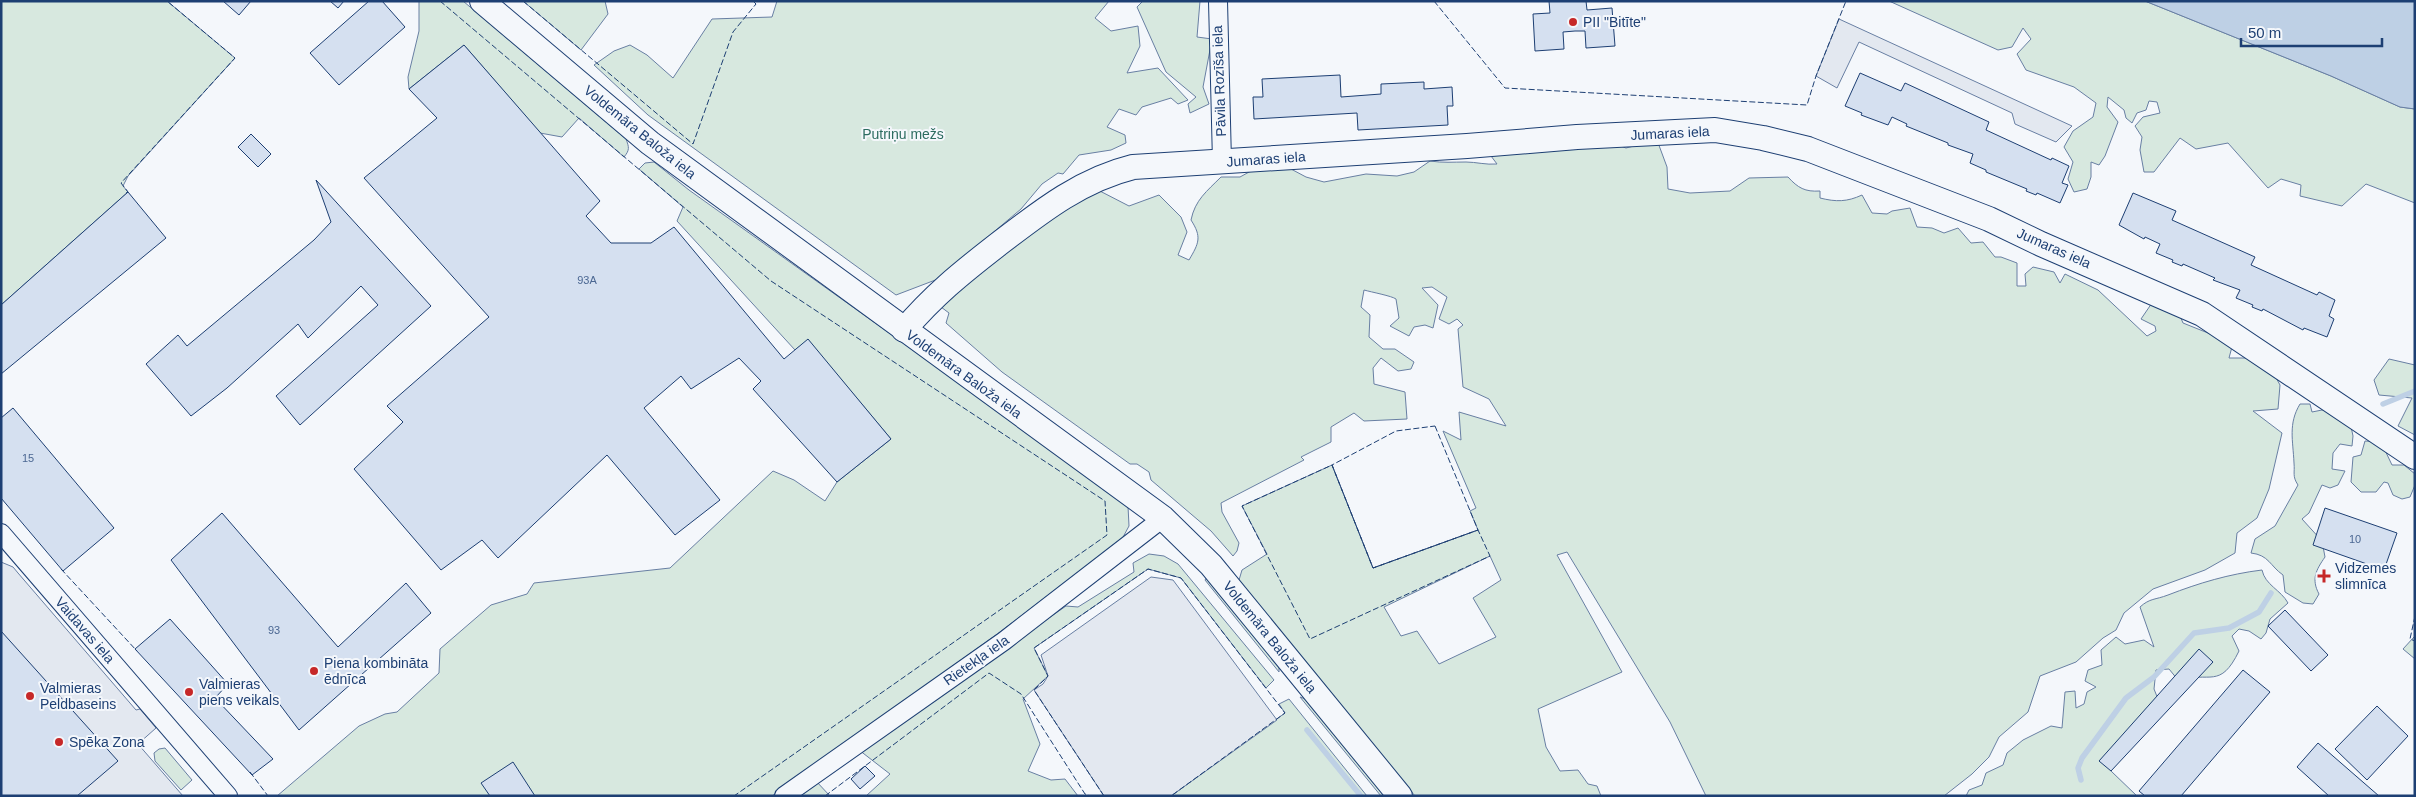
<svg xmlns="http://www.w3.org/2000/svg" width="2416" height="797" viewBox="0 0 2416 797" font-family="Helvetica,sans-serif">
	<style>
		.green { fill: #d7e8df; stroke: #687fa3; fill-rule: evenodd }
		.parking { fill: #e3e8f0; stroke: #687fa3 }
		.water { fill: #bed0e5; stroke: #687fa3 }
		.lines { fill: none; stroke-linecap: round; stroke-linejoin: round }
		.stream { stroke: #bed0e5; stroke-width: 5.5 }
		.building { fill: #d5e0f0; stroke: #1d3f73 }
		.street-casing { stroke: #1d3f73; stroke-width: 20 }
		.secondary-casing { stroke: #1d3f73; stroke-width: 26 }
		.street { stroke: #f4f7fb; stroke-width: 18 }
		.secondary { stroke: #f4f7fb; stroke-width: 24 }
		.fence { stroke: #1d3f73; stroke-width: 1; stroke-dasharray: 6 2.5; stroke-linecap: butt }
		.poi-dot { fill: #c62828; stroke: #f4f7fb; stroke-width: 2 }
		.labels { text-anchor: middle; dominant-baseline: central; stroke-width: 4; stroke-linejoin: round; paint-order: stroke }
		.number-label { font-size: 11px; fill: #4b6792 }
		.poi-label { font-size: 14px; fill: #1d3f73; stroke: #f4f7fb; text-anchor: start }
		.street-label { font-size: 14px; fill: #1d3f73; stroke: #f4f7fb }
		.park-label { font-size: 14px; fill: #2c6c60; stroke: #f4f7fb }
	</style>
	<rect width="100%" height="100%" fill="#f4f7fb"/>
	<g class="green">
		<path d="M1,1H167L235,58L128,176L123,186L128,192L1,305Z"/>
		<path d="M419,1H463L626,139C629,147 630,150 624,157L579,118L562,137L540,133L464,45L409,89L408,77L419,31Z"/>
		<path d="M523,1H605L608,14L581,50Z"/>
		<path d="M777,1H1109L1095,18L1111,31L1138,26L1140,46L1127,73L1158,68L1188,100L1178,104L1171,98L1142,107L1136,115L1119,109L1107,127L1125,135L1126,143L1111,150L1079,155L1063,174L1058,173L1042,184L1021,209L938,279L896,295L648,115L594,65L614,51L630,45L647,55L673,78L712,19L772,17Z"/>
		<path d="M1143,1H1200L1197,37L1212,39L1203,87L1209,104L1190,113L1188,104L1196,97L1166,72L1137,7Z"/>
		<path d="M1889,1H2145L2331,76L2400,107L2415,109V203L2366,184L2342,206L2300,196L2301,185L2281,179L2268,188L2228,143L2196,149L2180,138L2154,172H2144L2140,150L2142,137L2135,126L2143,117L2160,113L2157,102L2149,101L2146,110L2137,113L2132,123L2126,118L2124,110L2108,97L2107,107L2118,122L2105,156L2099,165L2091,162V177L2087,189L2074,192L2068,179L2073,162L2064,147L2073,131L2093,117L2096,103L2074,87L2026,70L2017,54L2031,39L2023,28L2012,47L1998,50Z"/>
		<path d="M1657,140L1667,167L1668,189L1690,193L1730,191L1749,178L1788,177C1798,188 1805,192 1820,191V198C1836,202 1847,202 1862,195L1872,213L1887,214L1892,211L1910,208L1917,227L1932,228L1944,233L1958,228L1971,243L1983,242L1995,257H2001L2017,263V286H2026L2025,274L2033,267L2054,272L2060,283L2065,274L2098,290L2147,336L2156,331L2155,326L2141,319L2154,300L2178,311L2183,323L2233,343L2229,358H2253L2274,374L2280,385L2278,409L2253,411L2282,433L2269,489L2257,518L2237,533L2235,553L2205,570L2153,589L2124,613L2116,630L2103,638L2076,662L2040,676L2028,712L1999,737L1989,757L1972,774L1944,796H1706L1670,722L1567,552L1557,555L1622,672L1538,709L1546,747L1560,771L1578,770L1588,784L1597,786L1601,796H1415L1242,586L1239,580L1242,570L1267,554L1242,506L1332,465L1373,568L1478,530L1470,511L1476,508L1443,431L1461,440L1459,412L1506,426L1489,399L1463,387L1458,329L1463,325L1457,319L1449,324L1439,319L1447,297L1432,287L1422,288L1438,305L1433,328L1425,325L1414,327L1409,336L1390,326L1399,318L1396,299C1392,296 1371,292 1364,290L1361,307L1370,315L1369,337L1383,349H1395L1414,362L1411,369L1398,371L1381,358L1373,368L1374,384L1405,392L1407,419L1364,421L1354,413L1331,427V442L1301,457L1304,460L1221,503L1222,512L1239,543L1237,551L1233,556L1211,531L1151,480L1149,472L1137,464H1130L1002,372L946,323L949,313L941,307C985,260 1042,223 1096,189L1129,206L1159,195L1181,217L1187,232L1178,255L1189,260C1199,243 1202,237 1191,220C1195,200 1207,191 1221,177H1240L1260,166L1291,169L1306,177L1324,182L1366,174L1397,176L1414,172L1430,161C1443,163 1453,162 1466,162C1476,162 1486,165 1497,164L1488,152L1612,143L1626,148ZM1490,556L1501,580L1473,598L1496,637L1439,664L1417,631L1401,636L1384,607Z"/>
		<path d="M654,162L689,190L1109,490L1128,506L1129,526L1122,539L1000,632L772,796H277L359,726L385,714L397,712L439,673L440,649L491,605L527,594L534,583L670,568L773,471L794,480L825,501L837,482L891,439L808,340L795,350L677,221L683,207L639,169L645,163Z"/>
		<path d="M2389,359L2415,365V435L2398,426L2412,398L2379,395L2374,380Z"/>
		<path d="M2300,404H2310L2312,412L2332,408L2350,422L2353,436L2352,446L2340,444L2333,453L2332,469L2345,471L2338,485L2330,488L2322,485L2309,513L2302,519L2322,541L2325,557C2316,570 2311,579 2319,594L2313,604L2303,603L2285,592L2283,575C2270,566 2269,555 2251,553L2255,539L2275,526L2298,485C2292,476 2295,473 2294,463C2293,440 2288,424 2300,404Z"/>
		<path d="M2365,441L2381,442L2392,465H2404L2415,474V485L2410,497L2402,499L2393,495L2388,483L2384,482L2376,492H2361L2351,482L2353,457L2361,455Z"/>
		<path d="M1149,554L1164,556L1178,564L1274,680L1266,688L1181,578L1148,569L1034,648L1048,676L1023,699L1040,744L1028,771L1051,780L1065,779L1078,796H866L890,774L859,750L1066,606L1078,607L1134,572L1133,563Z"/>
		<path d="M2262,570C2265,585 2281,590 2288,603L2270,619L2266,633L2261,639L2249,631L2239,629L2232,636L2239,651C2220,690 2210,671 2178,680L2169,669L2156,670L2154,689L2160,704L2111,767V771L2137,796H1966L1969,790L1982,785L1986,773L2003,765L2007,753L2023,740L2051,726L2062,728L2065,692L2075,691L2076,708L2084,704L2087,692L2096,687L2085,681L2088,670L2102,665L2101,650L2116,637L2125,644L2144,640L2154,647L2140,607C2150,598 2155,600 2168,595C2199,583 2229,574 2262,570Z"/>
		<path d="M1207,577L1279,666V672L1205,580Z"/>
		<path d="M2414,637H2415V659L2403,649Z"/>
		<path d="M1300,697L1308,700L1385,796H1381Z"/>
		<path d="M1289,699L1367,796H1171L1285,713L1279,704Z"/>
		<path d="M165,748L192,780L181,790L155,761L154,753L159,749Z"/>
		<path d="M816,781L830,796H795Z"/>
	</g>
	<g class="parking">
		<path d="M1839,19L2072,126L2056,142L2015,124L2012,113L1859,42L1837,88L1816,76Z"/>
		<path d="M1,562L13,567L18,573L136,710L140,709L156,728L138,744L183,796H77L1,631Z"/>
		<path d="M1151,577L1173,580L1277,720L1171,796H1104L1034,690L1043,684L1048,676L1041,655Z"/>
	</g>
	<path class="water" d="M2145,1H2415V109L2400,107L2331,76Z"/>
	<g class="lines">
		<g class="stream">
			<path d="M2383,404L2415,391"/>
			<path d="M1307,730L1361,796"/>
			<path d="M2081,780L2078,768L2082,758L2126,698L2154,677L2194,633L2229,628L2259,612L2271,593"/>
		</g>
	</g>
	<g class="building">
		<path d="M223,1H251L239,15Z"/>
		<path d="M330,1H344L338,8Z"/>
		<path d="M369,1H382L405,27L339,85L310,53Z"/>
		<path d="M1549,1H1586L1587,10L1612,8L1615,46L1586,48L1585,31H1575L1563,32L1564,49L1535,51L1533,14L1550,13Z"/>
		<path d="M464,45L600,201L586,216L611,243H651L674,227L784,359L808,339L891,439L837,482L753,389L761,381L739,358L691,389L681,376L644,408L720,500L675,535L607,455L498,558L482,540L441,570L354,469L403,422L387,406L489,317L364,178L437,118L409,89Z"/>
		<path d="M1860,73L1901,91L1905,83L1989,122L1986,130L2051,160L2052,158L2069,166L2062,183L2068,185L2060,203L2037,193L2036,195L2026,191L2027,189L1986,172V170L1970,163L1973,154L1948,145V143L1906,126L1907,124L1892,117L1888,125L1861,115L1862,113L1845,106Z"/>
		<path d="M1340,75L1341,97L1381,94V84L1424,82V89L1452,87L1453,106H1447L1448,125L1358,130L1357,113L1254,119L1253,97H1263L1262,79Z"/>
		<path d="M251,134L271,154L258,167L238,147Z"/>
		<path d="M316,180L431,306L300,425L276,396L378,305L361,286L308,338L298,324L227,388L191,416L146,364L178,335L187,346L314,240L331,222Z"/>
		<path d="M128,192L166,238L1,374V305Z"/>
		<path d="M2133,193L2176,211L2172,220L2255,257L2251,265L2317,295L2319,292L2335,300L2329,316L2334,319L2327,337L2304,328L2303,330L2263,309L2262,311L2252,307L2253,305L2236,298L2240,290L2213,280L2215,278L2183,264L2182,266L2172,262L2173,260L2156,253L2160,244L2145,237L2144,239L2119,225Z"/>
		<path d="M13,408L114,528L63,571L1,498V418Z"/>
		<path d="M2325,508L2397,533L2384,570L2313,545Z"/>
		<path d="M222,513L338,647L406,583L431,613L299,730L171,560Z"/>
		<path d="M2285,610L2328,655L2311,671L2268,626Z"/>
		<path d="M170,619L228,684L215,698L273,759L252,775L135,649Z"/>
		<path d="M1,631L118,761L77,796H1Z"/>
		<path d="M2199,649L2213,662L2111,771L2099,761Z"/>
		<path d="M2243,670L2270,692L2181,796H2145L2139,791Z"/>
		<path d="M2377,706L2408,736L2367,780L2335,749Z"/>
		<path d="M2318,743L2379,796H2329L2297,767Z"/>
		<path d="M513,762L535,796H490L481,783Z"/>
		<path d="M865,766L875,776L860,789L851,779Z"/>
	</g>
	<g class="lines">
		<g class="street-casing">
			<g id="street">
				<path d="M1218,1L1222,162"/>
				<path d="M1,533L228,796"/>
				<path d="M784,796L1004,641L1163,518"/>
			</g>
		</g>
		<g class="secondary-casing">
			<g id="secondary">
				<path d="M482,1L650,143L1163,518L1211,565L1400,796"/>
				<path d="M904,330C934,295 960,274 996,246C1039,213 1080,180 1133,167L1467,146L1577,137L1715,130L1763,138L1808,149L1989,219L2041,244L2202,314L2415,457"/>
			</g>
		</g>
		<use href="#street" class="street"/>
		<use href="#secondary" class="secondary"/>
		<g class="fence">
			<path d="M440,1L771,281L1105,501L1107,535L734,796"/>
			<path d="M523,1L693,144L733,32L756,4L753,1"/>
			<path d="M1434,1L1505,88L1807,105L1816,76L1846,1"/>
			<path d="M126,193L128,192L121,183L235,58L167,1"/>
			<path d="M1435,426L1478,530L1373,568L1332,465L1396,431Z"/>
			<path d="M1332,465L1373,568L1478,530L1490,556L1310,639L1242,506Z"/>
			<path d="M61,569L137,651"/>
			<path d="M2415,616L2410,639L2415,641"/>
			<path d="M250,772L268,796"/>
			<path d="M825,796L989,673L1021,694L1085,794L1090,796"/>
			<path d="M1104,796L1034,690L1048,676L1034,648L1148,569L1181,578L1285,713L1171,796"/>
		</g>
	</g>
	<g class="poi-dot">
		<circle cx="1573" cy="22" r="5"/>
		<path d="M2321.5 568.5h5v5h5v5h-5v5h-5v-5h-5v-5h5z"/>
		<circle cx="314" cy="671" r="5"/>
		<circle cx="189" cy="692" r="5"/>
		<circle cx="30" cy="696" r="5"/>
		<circle cx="59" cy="742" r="5"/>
	</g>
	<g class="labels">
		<g class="number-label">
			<text x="587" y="280">93A</text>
			<text x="28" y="458">15</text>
			<text x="2355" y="539">10</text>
			<text x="274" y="630">93</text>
		</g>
		<g class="poi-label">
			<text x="1583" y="22">PII "Bitīte"</text>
			<text x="2335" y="568">Vidzemes<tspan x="2335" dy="16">slimnīca</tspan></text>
			<text x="324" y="663">Piena kombināta<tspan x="324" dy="16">ēdnīca</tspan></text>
			<text x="199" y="684">Valmieras<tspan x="199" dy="16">piens veikals</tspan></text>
			<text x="40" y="688">Valmieras<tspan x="40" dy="16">Peldbaseins</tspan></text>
			<text x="69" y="742">Spēka Zona</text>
		</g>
		<g class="street-label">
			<text transform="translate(1219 81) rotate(-92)">Pāvila Rozīša iela</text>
			<text transform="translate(640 132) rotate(39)">Voldemāra Baloža iela</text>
			<text transform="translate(1670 133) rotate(-3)">Jumaras iela</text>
			<text transform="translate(1266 159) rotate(-4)">Jumaras iela</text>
			<text transform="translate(2054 248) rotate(24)">Jumaras iela</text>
			<text transform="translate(964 374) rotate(36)">Voldemāra Baloža iela</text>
			<text transform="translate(85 630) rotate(49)">Vaidavas iela</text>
			<text transform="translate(1270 637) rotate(51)">Voldemāra Baloža iela</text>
			<text transform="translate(976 660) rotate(-35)">Rietekļa iela</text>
		</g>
		<g class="park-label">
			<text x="903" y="134">Putriņu mežs</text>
		</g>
	</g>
	<rect width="2416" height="797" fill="none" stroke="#1d3f73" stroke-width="5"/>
	<path d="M2241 38v8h141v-8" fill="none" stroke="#1d3f73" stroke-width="2.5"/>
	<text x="2248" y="38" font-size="15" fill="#1d3f73" stroke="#f4f7fb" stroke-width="4" paint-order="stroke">50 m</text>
</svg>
